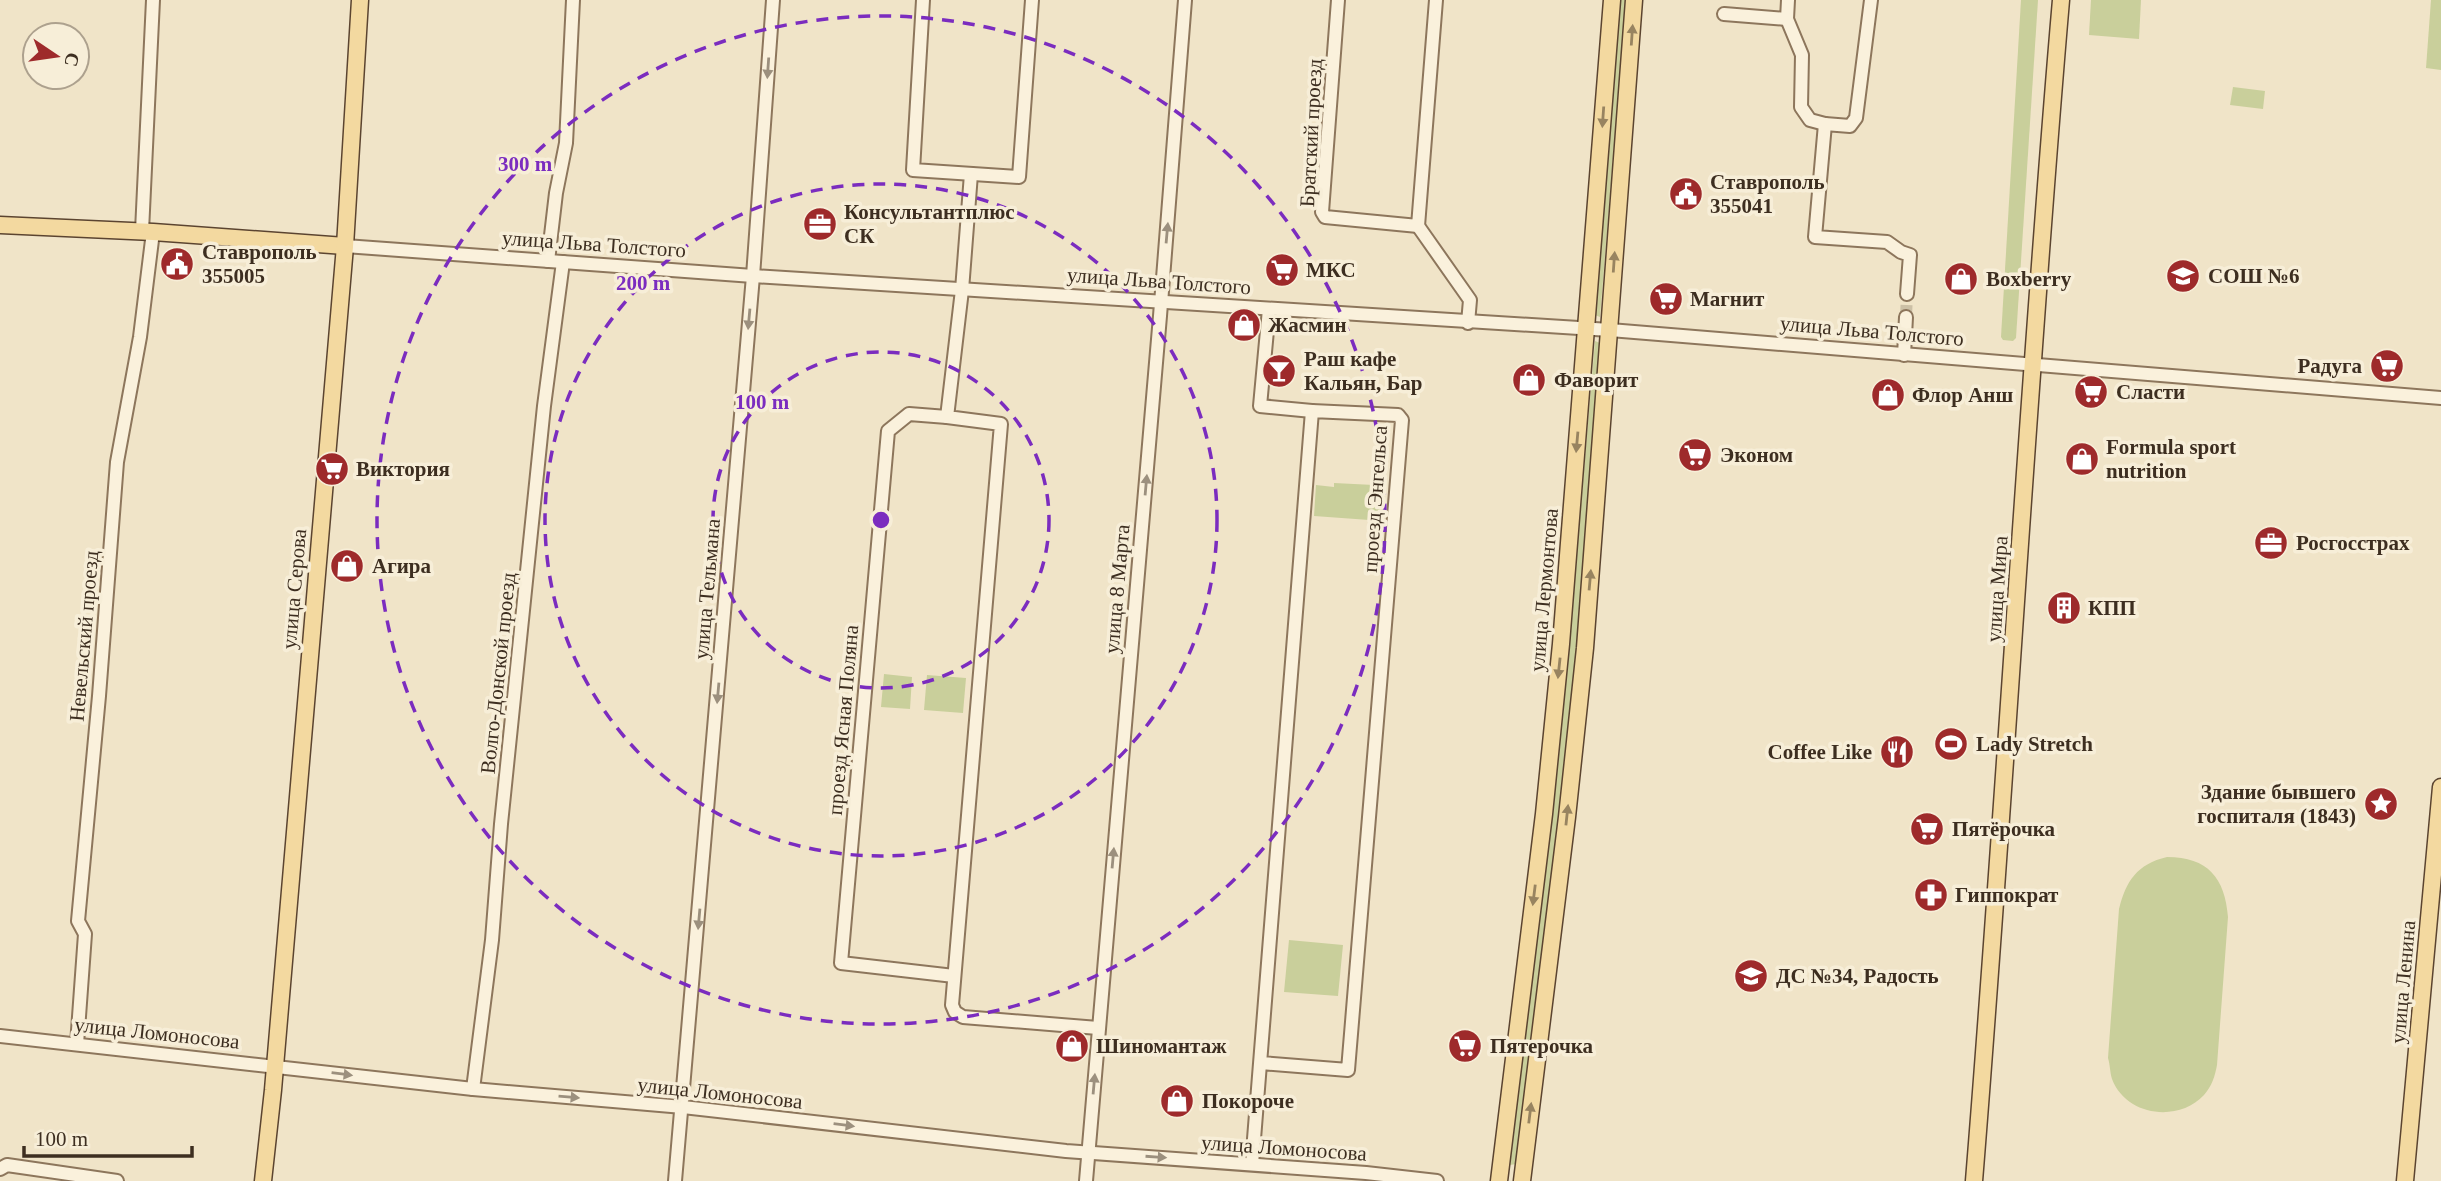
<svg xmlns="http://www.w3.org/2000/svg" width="2441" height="1181" viewBox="0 0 2441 1181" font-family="Georgia,serif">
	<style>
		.green { fill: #c9cf9b }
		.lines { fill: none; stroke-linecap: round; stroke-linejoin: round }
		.minor-tunnel { stroke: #ccc0a6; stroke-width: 12; stroke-dasharray: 12 6; stroke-linecap: butt }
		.minor-casing { stroke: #8d765c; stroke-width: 16 }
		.major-casing { stroke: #5b4430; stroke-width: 19 }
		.minor { stroke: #faf1dc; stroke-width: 12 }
		.major { stroke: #f3d9a0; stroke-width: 16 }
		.oneway { fill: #988460 }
		.oneway2 { fill: #9c907e }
		.ring { fill: none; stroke: #7b2cbf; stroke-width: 3.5; stroke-dasharray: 12 9 }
		.labels { text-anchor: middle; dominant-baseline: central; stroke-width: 7; stroke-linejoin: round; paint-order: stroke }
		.street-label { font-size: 21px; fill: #3d2e20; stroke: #f7eed8 }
		.poi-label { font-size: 21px; font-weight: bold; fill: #3d2e20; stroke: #f7eed8; text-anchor: start }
		.centre { fill: #7b2cbf; stroke: #f7eed8; stroke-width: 3.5 }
		.ring-label { font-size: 21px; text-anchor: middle; font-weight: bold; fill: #7b2cbf; stroke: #f7eed8; stroke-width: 7; stroke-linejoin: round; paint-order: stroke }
	</style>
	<rect width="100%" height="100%" fill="#f0e4c8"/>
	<g class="green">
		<path d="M1619,0H1626L1600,317L1595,315Z"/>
		<path d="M2021,0H2038L2016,338L2013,341L2003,340L2001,337Z"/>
		<path d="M2091,0H2141L2139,39L2089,35Z"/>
		<path d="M2431,0H2441V70L2426,68Z"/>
		<path d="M2233,87L2265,91L2263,109L2230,105Z"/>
		<path d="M1595,341L1600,343L1577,646L1559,816L1516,1164L1510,1165L1569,645Z"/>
		<path d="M1334,483L1374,485V491L1385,492L1383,521L1314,516L1316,485L1334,487Z"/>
		<path d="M884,674L912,677L910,709L881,707Z"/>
		<path d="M927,675L966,678L963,713L924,710Z"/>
		<path d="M2167,857C2208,857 2225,878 2228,917L2217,1065C2215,1076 2212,1086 2204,1095C2178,1123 2126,1116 2112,1079C2110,1073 2110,1064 2108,1058L2119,909C2126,881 2137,864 2167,857Z"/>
		<path d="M1289,940L1343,945L1338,996L1284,992Z"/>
	</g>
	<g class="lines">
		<path class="minor-tunnel" d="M1906,317L1907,294"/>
		<g class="minor-casing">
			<g id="minor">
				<path d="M923,0L913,170L1019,177L1032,0"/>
				<path d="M1338,0L1322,212L1325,217L1418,226L1436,0"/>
				<path d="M1788,0L1787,19L1802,55L1801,107L1810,120L1825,124"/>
				<path d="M1871,0L1856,118L1850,126L1825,124L1815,237L1887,242L1901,252L1910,255L1907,294"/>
				<path d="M1724,14L1787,19"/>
				<path d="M971,174L962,290L947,417L1001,424L952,1005L955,1012L963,1017L1098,1028"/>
				<path d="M1418,226L1470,300L1468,323"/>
				<path d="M142,231L153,0"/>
				<path d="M345,246L753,276L1610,330L2441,398"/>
				<path d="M548,261L556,193L566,143L573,0"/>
				<path d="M1269,309L1260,406L1312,411"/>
				<path d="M1904,355L1906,317"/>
				<path d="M947,417L909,414L888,431L841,963L954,976"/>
				<path d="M0,1036L473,1089L683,1107L1066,1151L1366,1173L1437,1181"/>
				<path d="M77,1044L85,934L78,921L99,696L117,462L140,337L153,232"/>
				<path d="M473,1089L492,940L501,824L544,406L563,262"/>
				<path d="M1252,1164L1312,411L1398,415L1402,420L1348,1070L1261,1063"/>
				<path d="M0,1169L7,1165L117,1181"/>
				<path d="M675,1181L753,276L773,0"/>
				<path d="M1086,1181L1160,316L1185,0"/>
			</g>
		</g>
		<g class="major-casing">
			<g id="major">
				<path d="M0,225L153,232L345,246"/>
				<path d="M263,1181L273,1090L345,246L360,0"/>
				<path d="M1499,1181L1544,814L1561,644L1612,0"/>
				<path d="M1522,1181L1567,817L1585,648L1634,0"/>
				<path d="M1974,1181C2006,788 2027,393 2061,0"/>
				<path d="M2405,1181L2441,787"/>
			</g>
		</g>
		<use href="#minor" class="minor"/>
		<use href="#major" class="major"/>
	</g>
	<defs><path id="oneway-solid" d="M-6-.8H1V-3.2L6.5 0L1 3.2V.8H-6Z" transform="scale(1.75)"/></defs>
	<g class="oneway">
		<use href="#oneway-solid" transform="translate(1632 35) rotate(-86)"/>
		<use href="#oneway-solid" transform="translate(1603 117) rotate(94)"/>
		<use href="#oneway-solid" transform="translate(1614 262) rotate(-86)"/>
		<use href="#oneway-solid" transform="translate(1577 442) rotate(95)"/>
		<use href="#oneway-solid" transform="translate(1590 580) rotate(-85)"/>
		<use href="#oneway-solid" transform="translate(1559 668) rotate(96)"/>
		<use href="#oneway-solid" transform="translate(1567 815) rotate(-84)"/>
		<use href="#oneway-solid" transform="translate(1534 895) rotate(97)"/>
		<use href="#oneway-solid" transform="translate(1530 1113) rotate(-83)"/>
	</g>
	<g class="oneway2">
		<use href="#oneway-solid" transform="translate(768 68) rotate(94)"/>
		<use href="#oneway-solid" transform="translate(1167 233) rotate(-85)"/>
		<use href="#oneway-solid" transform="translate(749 319) rotate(95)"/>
		<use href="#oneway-solid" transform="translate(1146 485) rotate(-85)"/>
		<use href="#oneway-solid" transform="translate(718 693) rotate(95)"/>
		<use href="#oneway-solid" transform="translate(1113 858) rotate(-85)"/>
		<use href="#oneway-solid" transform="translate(699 919) rotate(95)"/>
		<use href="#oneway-solid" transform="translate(342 1074) rotate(7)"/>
		<use href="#oneway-solid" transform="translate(1094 1084) rotate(-85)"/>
		<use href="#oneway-solid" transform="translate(569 1097) rotate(5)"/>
		<use href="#oneway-solid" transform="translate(844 1125) rotate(7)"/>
		<use href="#oneway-solid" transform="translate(1156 1157) rotate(4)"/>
	</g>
	<g class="ring">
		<circle cx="881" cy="520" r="168"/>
		<circle cx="881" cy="520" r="336"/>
		<circle cx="881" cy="520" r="504"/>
	</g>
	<defs>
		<g id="civic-disc" transform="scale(1.75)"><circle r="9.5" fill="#9e2a2b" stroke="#f7eed8"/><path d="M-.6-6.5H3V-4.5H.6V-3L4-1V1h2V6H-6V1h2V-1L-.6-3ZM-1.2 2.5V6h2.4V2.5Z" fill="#fff"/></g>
		<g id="office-disc" transform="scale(1.75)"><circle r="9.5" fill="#9e2a2b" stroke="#f7eed8"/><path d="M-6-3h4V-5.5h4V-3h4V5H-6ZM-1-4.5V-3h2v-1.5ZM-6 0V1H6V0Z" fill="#fff"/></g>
		<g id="supermarket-disc" transform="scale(1.75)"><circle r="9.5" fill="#9e2a2b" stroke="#f7eed8"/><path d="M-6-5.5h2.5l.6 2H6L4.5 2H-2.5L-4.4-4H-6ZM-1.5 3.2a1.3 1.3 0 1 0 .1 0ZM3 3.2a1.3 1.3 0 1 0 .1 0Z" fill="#fff"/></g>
		<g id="school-disc" transform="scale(1.75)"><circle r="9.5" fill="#9e2a2b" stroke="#f7eed8"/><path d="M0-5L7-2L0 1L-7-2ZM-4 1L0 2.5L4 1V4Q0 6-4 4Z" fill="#fff"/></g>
		<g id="shop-disc" transform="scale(1.75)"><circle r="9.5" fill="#9e2a2b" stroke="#f7eed8"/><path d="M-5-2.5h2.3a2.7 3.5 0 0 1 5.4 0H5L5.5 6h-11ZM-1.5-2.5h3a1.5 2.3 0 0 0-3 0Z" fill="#fff"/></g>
		<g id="bar-disc" transform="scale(1.75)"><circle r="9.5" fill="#9e2a2b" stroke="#f7eed8"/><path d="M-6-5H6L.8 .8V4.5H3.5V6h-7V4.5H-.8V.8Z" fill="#fff"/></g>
		<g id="building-disc" transform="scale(1.75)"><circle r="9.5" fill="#9e2a2b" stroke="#f7eed8"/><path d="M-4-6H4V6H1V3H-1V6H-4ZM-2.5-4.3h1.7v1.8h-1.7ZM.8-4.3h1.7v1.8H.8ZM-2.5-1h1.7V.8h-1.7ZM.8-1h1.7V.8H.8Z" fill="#fff"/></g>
		<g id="stadium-disc" transform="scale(1.75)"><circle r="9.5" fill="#9e2a2b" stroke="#f7eed8"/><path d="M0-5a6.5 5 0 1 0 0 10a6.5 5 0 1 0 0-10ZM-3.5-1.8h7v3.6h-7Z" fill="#fff"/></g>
		<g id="restaurant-disc" transform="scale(1.75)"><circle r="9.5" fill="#9e2a2b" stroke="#f7eed8"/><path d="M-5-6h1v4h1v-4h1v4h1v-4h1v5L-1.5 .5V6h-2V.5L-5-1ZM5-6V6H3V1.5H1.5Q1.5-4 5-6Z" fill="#fff"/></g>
		<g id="sight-disc" transform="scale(1.75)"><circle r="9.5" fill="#9e2a2b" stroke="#f7eed8"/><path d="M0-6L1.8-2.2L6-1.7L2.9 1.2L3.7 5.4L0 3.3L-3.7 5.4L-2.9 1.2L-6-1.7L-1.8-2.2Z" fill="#fff"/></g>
		<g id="pharmacy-disc" transform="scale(1.75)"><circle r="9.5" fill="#9e2a2b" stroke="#f7eed8"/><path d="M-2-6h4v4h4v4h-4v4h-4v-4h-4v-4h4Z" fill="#fff"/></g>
	</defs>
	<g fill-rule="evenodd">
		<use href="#civic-disc" x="1686" y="194"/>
		<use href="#office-disc" x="820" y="224"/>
		<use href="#civic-disc" x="177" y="264"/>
		<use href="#supermarket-disc" x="1282" y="270"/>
		<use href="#school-disc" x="2183" y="276"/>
		<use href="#shop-disc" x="1961" y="279"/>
		<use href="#supermarket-disc" x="1666" y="299"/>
		<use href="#shop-disc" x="1244" y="325"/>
		<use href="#supermarket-disc" x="2387" y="366"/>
		<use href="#bar-disc" x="1279" y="371"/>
		<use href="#shop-disc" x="1529" y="380"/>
		<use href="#supermarket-disc" x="2091" y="392"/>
		<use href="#shop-disc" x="1888" y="395"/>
		<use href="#supermarket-disc" x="1695" y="455"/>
		<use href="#shop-disc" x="2082" y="459"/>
		<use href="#supermarket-disc" x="332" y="469"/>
		<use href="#office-disc" x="2271" y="543"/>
		<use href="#shop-disc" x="347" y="566"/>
		<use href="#building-disc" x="2064" y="608"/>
		<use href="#stadium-disc" x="1951" y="744"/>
		<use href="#restaurant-disc" x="1897" y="752"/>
		<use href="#sight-disc" x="2381" y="804"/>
		<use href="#supermarket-disc" x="1927" y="829"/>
		<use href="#pharmacy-disc" x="1931" y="895"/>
		<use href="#school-disc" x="1751" y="976"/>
		<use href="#shop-disc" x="1072" y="1046"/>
		<use href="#supermarket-disc" x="1465" y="1046"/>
		<use href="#shop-disc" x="1177" y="1101"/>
	</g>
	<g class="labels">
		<g class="street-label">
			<text transform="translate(1311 133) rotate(-87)">Братский проезд</text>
			<text transform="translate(594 244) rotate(4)">улица Льва Толстого</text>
			<text transform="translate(1159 281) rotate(4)">улица Льва Толстого</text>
			<text transform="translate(1872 331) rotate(5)">улица Льва Толстого</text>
			<text transform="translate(1375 499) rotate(-86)">проезд Энгельса</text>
			<text transform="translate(294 589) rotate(-85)">улица Серова</text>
			<text transform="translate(707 589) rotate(-85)">улица Тельмана</text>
			<text transform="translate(1117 589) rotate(-85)">улица 8 Марта</text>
			<text transform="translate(1997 589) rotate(-86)">улица Мира</text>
			<text transform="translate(1544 590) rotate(-85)">улица Лермонтова</text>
			<text transform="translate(84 636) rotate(-85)">Невельский проезд</text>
			<text transform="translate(498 673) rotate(-84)">Волго-Донской проезд</text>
			<text transform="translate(843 720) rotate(-85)">проезд Ясная Поляна</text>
			<text transform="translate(2403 982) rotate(-85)">улица Ленина</text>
			<text transform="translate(157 1033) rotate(6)">улица Ломоносова</text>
			<text transform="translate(720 1093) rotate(6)">улица Ломоносова</text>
			<text transform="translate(1284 1148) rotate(4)">улица Ломоносова</text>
		</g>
		<g class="poi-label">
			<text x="1710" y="182">Ставрополь<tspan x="1710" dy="24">355041</tspan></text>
			<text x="844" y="212">Консультантплюс<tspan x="844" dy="24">СК</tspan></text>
			<text x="202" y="252">Ставрополь<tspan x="202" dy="24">355005</tspan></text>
			<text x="1306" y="270">МКС</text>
			<text x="2208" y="276">СОШ №6</text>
			<text x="1986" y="279">Boxberry</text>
			<text x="1690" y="299">Магнит</text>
			<text x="1268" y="325">Жасмин</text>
			<text x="1304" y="359">Раш кафе<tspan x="1304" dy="24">Кальян, Бар</tspan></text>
			<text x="2362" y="366" text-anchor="end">Радуга</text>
			<text x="1554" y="380">Фаворит</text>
			<text x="2116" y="392">Сласти</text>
			<text x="1912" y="395">Флор Анш</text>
			<text x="2106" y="447">Formula sport<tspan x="2106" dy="24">nutrition</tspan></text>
			<text x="1720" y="455">Эконом</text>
			<text x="356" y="469">Виктория</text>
			<text x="2296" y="543">Росгосстрах</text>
			<text x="372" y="566">Агира</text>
			<text x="2088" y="608">КПП</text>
			<text x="1976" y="744">Lady Stretch</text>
			<text x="1872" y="752" text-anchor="end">Coffee Like</text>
			<text x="2356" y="792" text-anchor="end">Здание бывшего<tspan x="2356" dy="24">госпиталя (1843)</tspan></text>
			<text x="1952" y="829">Пятёрочка</text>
			<text x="1955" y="895">Гиппократ</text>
			<text x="1776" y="976">ДС №34, Радость</text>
			<text x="1096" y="1046">Шиномантаж</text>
			<text x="1490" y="1046">Пятерочка</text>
			<text x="1202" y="1101">Покороче</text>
		</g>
	</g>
	<circle cx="881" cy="520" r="10" class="centre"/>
	<g class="ring-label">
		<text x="525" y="171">300 m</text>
		<text x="643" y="290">200 m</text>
		<text x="762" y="409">100 m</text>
	</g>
	<g transform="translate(56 56) rotate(103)"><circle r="33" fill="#f7eed8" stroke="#ada18e" stroke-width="2"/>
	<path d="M0-5L12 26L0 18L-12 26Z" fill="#9e2a2b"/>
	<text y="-10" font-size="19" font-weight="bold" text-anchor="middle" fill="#3d2e20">С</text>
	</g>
	<path d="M24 1146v10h168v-10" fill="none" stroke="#3d2e20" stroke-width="3.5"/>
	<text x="35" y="1146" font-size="21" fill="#3d2e20" stroke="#f7eed8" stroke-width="5" paint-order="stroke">100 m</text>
</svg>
